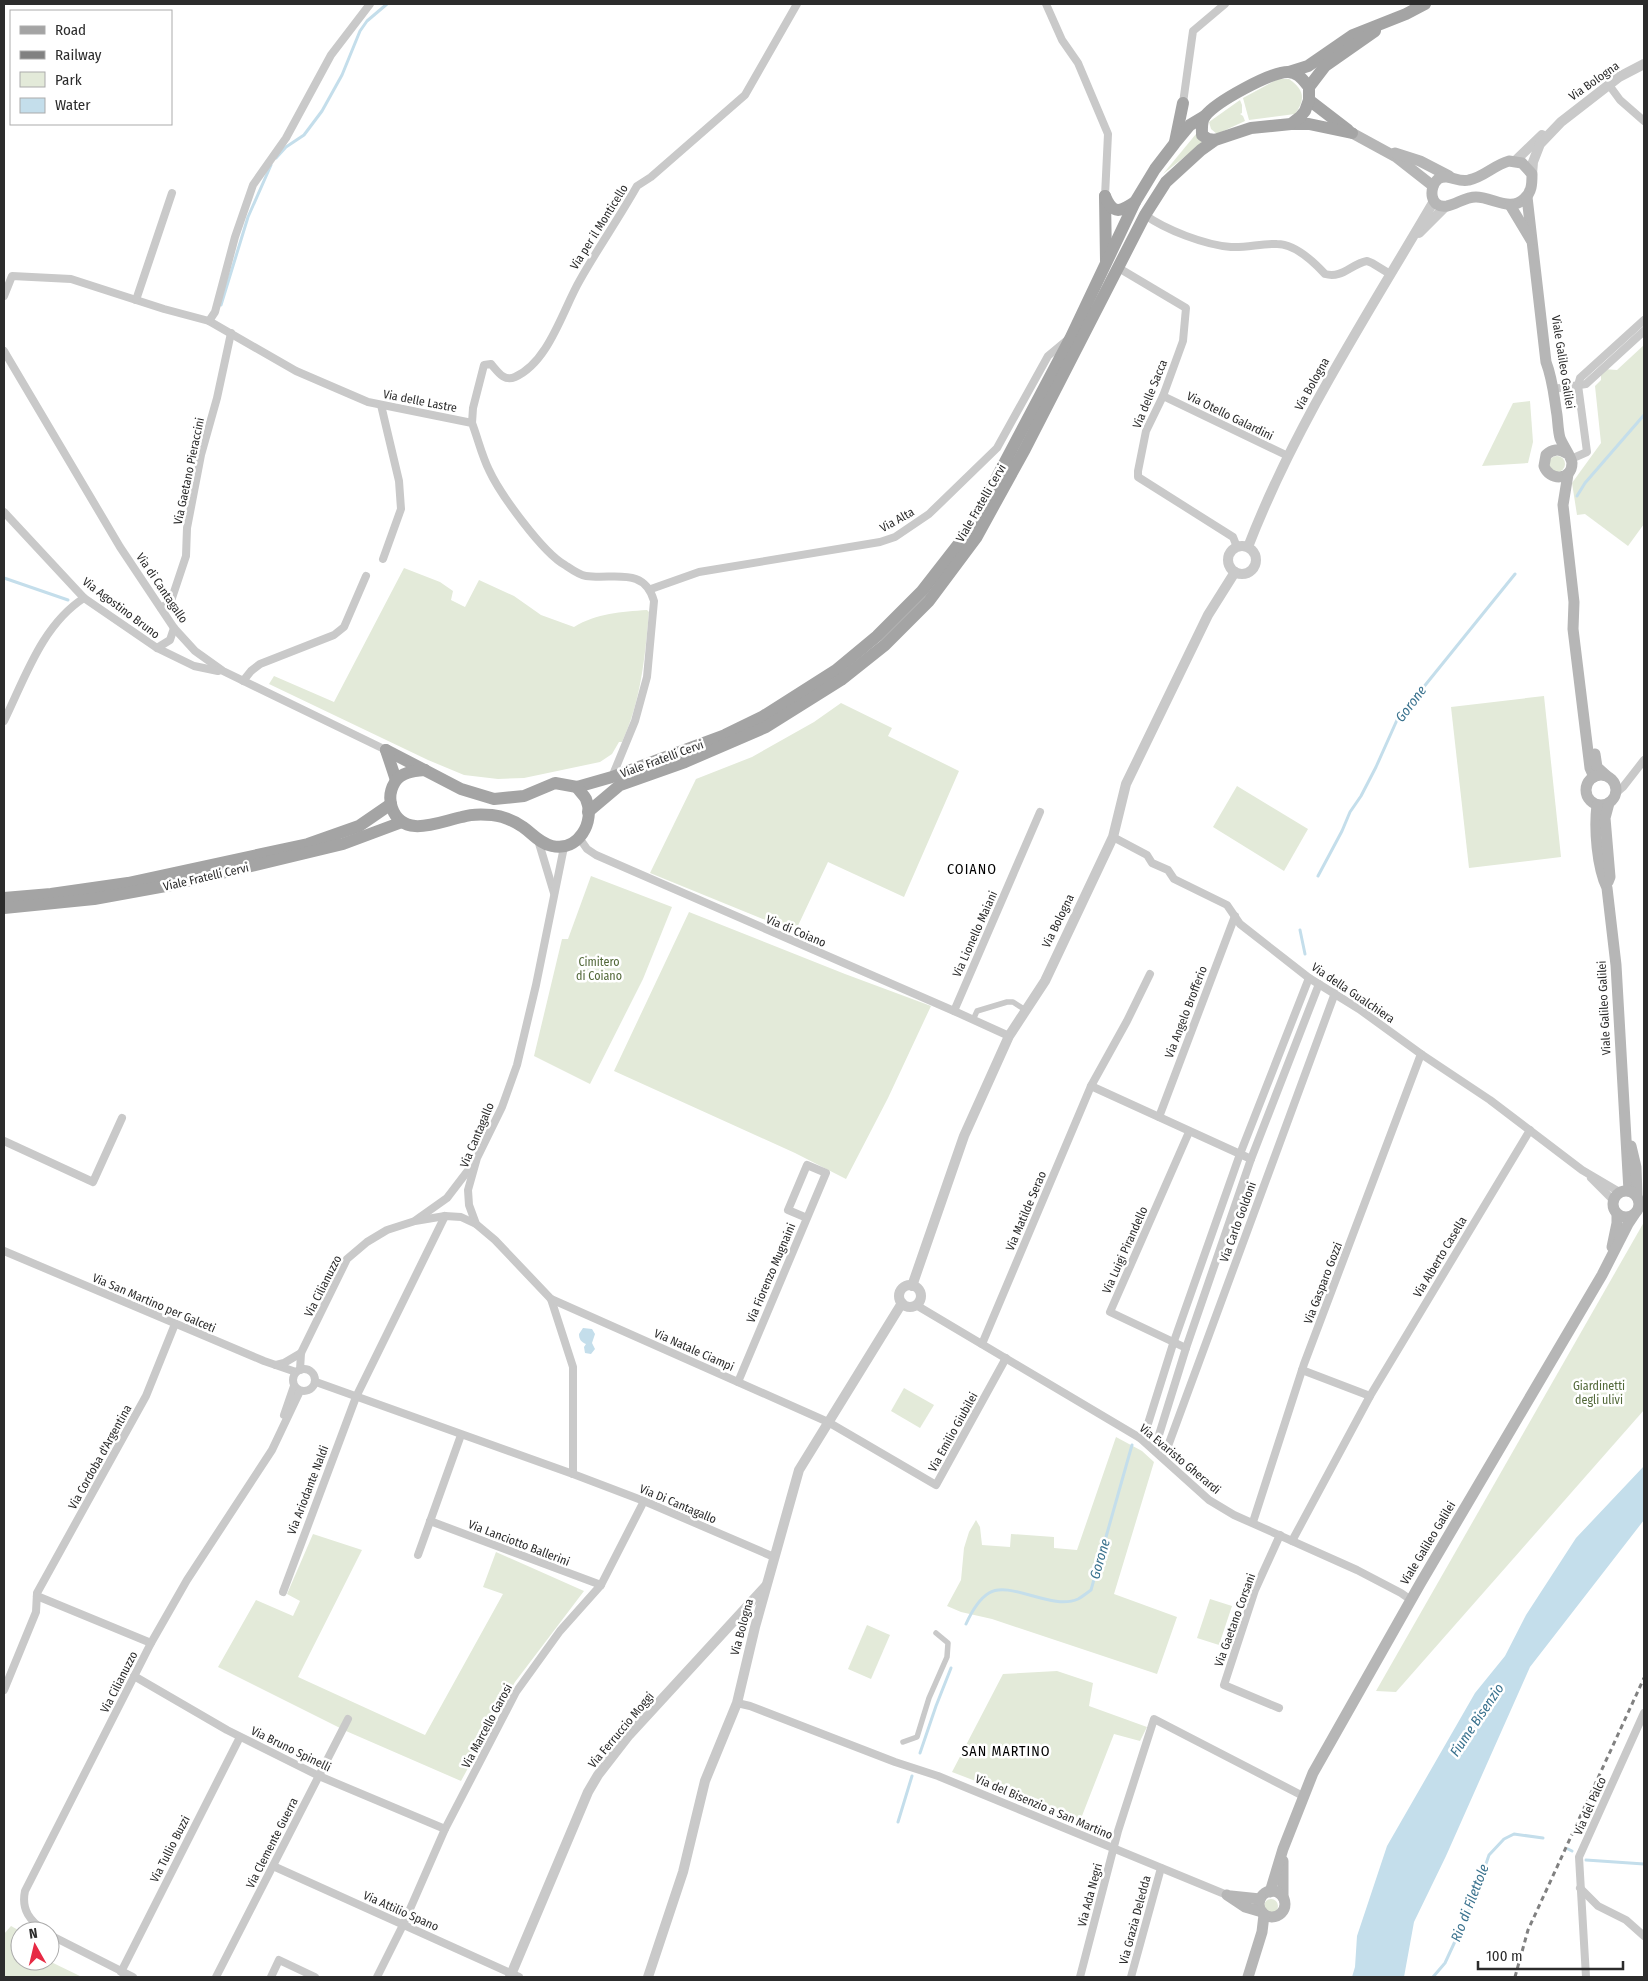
<svg xmlns="http://www.w3.org/2000/svg" width="1648" height="1981" viewBox="0 0 1648 1981" font-family="'Fira Sans Condensed',sans-serif">
	<style>
		.green { fill: #e3ead9 }
		.water { fill: #c4deeb }
		.lines { fill: none; stroke-linecap: round; stroke-linejoin: round }
		.stream { stroke: #c4deeb; stroke-width: 3 }
		.pedestrian { stroke: #c9c9c9; stroke-width: 5.5 }
		.minor { stroke: #c9c9c9; stroke-width: 8 }
		.tertiary { stroke: #c9c9c9; stroke-width: 10 }
		.secondary { stroke: #b6b6b6; stroke-width: 11 }
		.primary { stroke: #a4a4a4; stroke-width: 12 }
		.rail { stroke: #818181; stroke-width: 3; stroke-dasharray: 5 4; stroke-linecap: butt }
		.labels { text-anchor: middle; dominant-baseline: central; stroke-width: 5; stroke-linejoin: round; paint-order: stroke }
		.street-label { font-size: 12px; fill: #2c2c2c; stroke: #fff }
		.park-label { font-size: 12px; fill: #526839; stroke: #fff }
		.water-label { font-size: 14px; font-style: italic; fill: #3a728e; stroke: #fff }
		.neighbourhood-label { font-size: 14px; letter-spacing: 1px; fill: #000; stroke: #fff }
	</style>
	<rect width="100%" height="100%" fill="#fff"/>
	<g class="green">
		<path d="M1278,79H1289C1304,90 1306,98 1295,114L1249,120L1243,98Z"/>
		<path d="M1240,100L1242,105V113L1240,114L1243,116L1245,121L1217,134L1211,129L1209,122Z"/>
		<path d="M1196,134L1202,143L1163,174Z"/>
		<path d="M1644,345V524L1628,546L1585,514L1577,515L1572,483L1601,443L1595,386L1601,380V372L1604,369L1617,370Z"/>
		<path d="M1530,401L1533,442L1528,463L1482,466L1513,403Z"/>
		<circle cx="1557" cy="464" r="8"/>
		<path d="M404,568L440,582L453,591L451,600L465,607L479,580L514,596L541,615L574,627C597,613 621,612 647,610L649,612C645,657 641,701 622,742H619L612,754L600,762L524,778L498,779L464,775L428,760L269,684L274,676L334,702Z"/>
		<path d="M1544,696L1561,857L1469,868L1451,707Z"/>
		<path d="M841,703L892,728L888,736L959,771L904,897L828,862L795,932L650,873L696,779L752,757L814,722Z"/>
		<path d="M1237,786L1308,829L1284,871L1213,827Z"/>
		<path d="M591,876L672,907L643,979L590,1084L534,1056L562,939H568Z"/>
		<path d="M689,912L845,974L931,1006L888,1098L846,1179L795,1153L614,1071Z"/>
		<path d="M1644,1222V1410L1396,1692L1376,1691Z"/>
		<path d="M904,1388L934,1405L920,1428L891,1411Z"/>
		<path d="M1116,1437L1142,1451L1154,1462L1114,1594L1177,1617L1157,1674L992,1619L961,1612L947,1606L961,1580L964,1548L969,1532L976,1520L980,1527L982,1545L1010,1547L1011,1534L1054,1537V1548L1077,1550Z"/>
		<path d="M313,1534L362,1550L298,1677L425,1735L503,1594L483,1587L496,1552L584,1591L515,1682L461,1781L346,1731L218,1667L256,1600L293,1616L300,1601L287,1594Z"/>
		<path d="M1210,1599L1232,1606L1219,1645L1197,1638Z"/>
		<path d="M867,1625L890,1635L871,1679L848,1669Z"/>
		<path d="M1057,1671L1093,1683L1089,1706L1147,1727L1140,1741L1114,1734L1080,1821L952,1772L1003,1674Z"/>
		<circle cx="1271" cy="1906" r="7"/>
		<path d="M11,1926L20,1931V1961H49L82,1977H4V1934Z"/>
	</g>
	<g class="water">
		<path d="M583,1328L592,1329L595,1334L592,1343L595,1349L591,1354L585,1353L584,1347L586,1344C581,1342 579,1339 579,1334Z"/>
		<path d="M1644,1466V1520L1530,1667L1446,1856L1414,1922L1404,1977H1352L1355,1967L1357,1936L1387,1846L1475,1693L1505,1656L1526,1615L1576,1538Z"/>
	</g>
	<g class="lines">
		<g class="stream">
			<path d="M276,158L286,147L304,135L322,111L342,75L360,31L367,21L387,4"/>
			<path d="M221,305L248,217L271,165"/>
			<path d="M1577,496L1585,483L1644,415"/>
			<path d="M4,578L68,600"/>
			<path d="M1318,876L1342,831L1350,812L1361,796L1376,767L1397,720L1515,574"/>
			<path d="M1300,930L1305,954"/>
			<path d="M966,1624C971,1613 979,1599 989,1593C1010,1580 1052,1611 1078,1599C1082,1597 1087,1593 1091,1590L1132,1445"/>
			<path d="M920,1753L936,1706L951,1668"/>
			<path d="M898,1822L912,1776"/>
			<path d="M1568,1849L1572,1851"/>
			<path d="M1586,1860L1644,1864"/>
			<path d="M1433,1977L1445,1963L1457,1937L1477,1890L1489,1855L1504,1839L1514,1834L1543,1838"/>
		</g>
		<g class="pedestrian">
			<path d="M973,1020L977,1011L1007,1002H1013L1027,1011"/>
			<path d="M903,1742L917,1737L929,1698L947,1657L948,1643L936,1633"/>
		</g>
		<g class="minor">
			<path d="M1046,4L1062,40L1078,63L1108,134L1105,196"/>
			<path d="M1609,85L1620,100L1644,121"/>
			<path d="M1183,103L1193,31L1225,4"/>
			<path d="M1145,215C1166,230 1205,245 1231,247C1247,248 1262,243 1277,244C1295,244 1313,261 1325,274C1342,279 1351,264 1367,261L1372,263L1390,274"/>
			<path d="M1117,267L1186,308L1183,341L1163,396L1146,431L1138,471V477L1233,537L1237,547"/>
			<path d="M4,296L12,276L71,279L164,309L209,321L296,371L368,402L472,423C478,439 482,456 489,470C500,494 543,553 565,565C571,569 579,575 586,576C613,580 644,566 654,601L647,677L635,721L612,777"/>
			<path d="M136,300L172,193"/>
			<path d="M209,321L215,312L235,237L253,185L286,138L331,55L370,4"/>
			<path d="M4,351L120,547L174,628L195,651L223,671L386,750"/>
			<path d="M1553,389L1586,384L1644,331"/>
			<path d="M1163,396L1288,456"/>
			<path d="M381,405L399,481L401,509L383,559"/>
			<path d="M472,423L473,408L484,365L491,364C498,372 504,382 515,377C549,362 563,309 580,280C598,248 619,218 637,186L651,177L745,95L797,4"/>
			<path d="M1571,459L1587,452L1578,385L1580,378L1644,320"/>
			<path d="M4,512L84,598L157,648L194,666L218,671"/>
			<path d="M651,589L699,572L880,542L895,537L929,514L997,448L1048,356L1066,341"/>
			<path d="M161,608L171,601L186,556L187,528L201,455L217,398L231,333"/>
			<path d="M157,648L170,640L174,628"/>
			<path d="M243,681L251,671L260,664L334,635L344,627L366,576"/>
			<path d="M4,721C25,678 42,625 84,598"/>
			<path d="M1616,793L1623,787L1644,760"/>
			<path d="M1113,837L1147,855L1152,863L1168,870L1174,879L1227,905L1240,924L1309,978L1359,1009L1421,1054L1490,1100L1582,1170L1621,1193"/>
			<path d="M580,839L587,849L596,855L954,1011L1009,1036"/>
			<path d="M538,840L554,893"/>
			<path d="M564,847L536,985L517,1065L502,1107L477,1158L468,1190L469,1205L476,1224L495,1240L551,1299L573,1367V1474"/>
			<path d="M954,1011L1040,812"/>
			<path d="M1091,1086L1127,1021L1150,974"/>
			<path d="M1159,1117L1235,916"/>
			<path d="M4,1141L93,1182L122,1118"/>
			<path d="M1591,1178L1614,1201"/>
			<path d="M416,1220L447,1198L473,1164"/>
			<path d="M4,1251L264,1361L296,1372"/>
			<path d="M551,1299L828,1422L936,1485L1006,1358"/>
			<path d="M916,1305L1140,1438L1209,1500L1234,1515L1357,1570L1401,1593L1411,1600"/>
			<path d="M982,1344L1091,1086L1251,1159"/>
			<path d="M1186,1348L1110,1312L1189,1132"/>
			<path d="M276,1365L284,1363L301,1353"/>
			<circle cx="304" cy="1380" r="11"/>
			<path d="M300,1370L301,1353L347,1259L367,1242L387,1230L415,1221L445,1216L461,1217L476,1224"/>
			<path d="M1302,1370L1370,1396"/>
			<path d="M316,1382L573,1474L644,1501L774,1557"/>
			<path d="M738,1382L826,1173L807,1165L788,1210L807,1218"/>
			<path d="M284,1415L294,1386"/>
			<path d="M1140,1438L1146,1430L1173,1344L1240,1154L1309,978"/>
			<path d="M1153,1449L1158,1438L1186,1348L1251,1159L1319,984"/>
			<path d="M1161,1456L1168,1446L1335,993"/>
			<path d="M430,1521L601,1585"/>
			<path d="M1253,1522L1304,1364L1421,1054"/>
			<path d="M1292,1541L1370,1396L1530,1130"/>
			<path d="M418,1555L461,1435"/>
			<path d="M283,1592L356,1397L445,1216"/>
			<path d="M37,1596L151,1643"/>
			<path d="M134,1676L227,1730L319,1776L445,1829"/>
			<path d="M4,1690L36,1612L37,1593L146,1396L175,1324"/>
			<path d="M737,1703L750,1706L895,1762L938,1776L1227,1895"/>
			<path d="M1279,1708L1224,1685L1255,1590L1280,1535"/>
			<path d="M273,1866L519,1977"/>
			<path d="M1580,1888L1598,1906L1626,1920L1644,1936"/>
			<path d="M45,1931C30,1921 21,1910 25,1891L151,1643L187,1580L272,1450L300,1391"/>
			<path d="M50,1935L133,1977"/>
			<path d="M121,1972L240,1737"/>
			<path d="M216,1977L348,1719"/>
			<path d="M271,1977L279,1960L315,1977"/>
			<path d="M377,1977L403,1925L445,1829L516,1692L560,1631L601,1585L644,1501"/>
			<path d="M1080,1977L1118,1831L1154,1719L1303,1796"/>
			<path d="M1131,1977L1161,1868"/>
			<path d="M1586,1977L1579,1857L1644,1713"/>
		</g>
		<g class="tertiary">
			<path d="M1515,161L1542,135"/>
			<path d="M1532,174L1533,162L1540,144L1561,122L1619,77L1644,64"/>
			<path d="M1419,233L1445,207"/>
			<circle cx="1242" cy="560" r="14"/>
			<path d="M1248,547C1295,425 1368,314 1434,201"/>
			<circle cx="910" cy="1296" r="11"/>
			<path d="M912,1286L964,1136L1009,1036L1045,981L1113,837L1126,784L1208,615L1235,572"/>
			<path d="M510,1977L588,1792L598,1775L629,1735L766,1586"/>
			<path d="M648,1977L683,1872L705,1781L737,1703L755,1627L799,1470L902,1303"/>
		</g>
		<g class="secondary">
			<path d="M1352,133L1396,157L1433,186"/>
			<path d="M1395,153L1420,161L1449,176"/>
			<path d="M1509,161L1522,163L1532,174C1532,184 1532,192 1524,199C1511,212 1492,197 1476,197C1465,197 1457,204 1447,206C1430,209 1428,188 1438,179C1449,173 1457,183 1469,180C1484,177 1494,165 1509,161Z"/>
			<path d="M1527,197L1546,362C1553,380 1554,397 1557,415C1558,423 1558,431 1560,438C1563,446 1571,456 1572,463C1572,481 1549,481 1544,466L1546,455C1552,449 1559,448 1566,453"/>
			<path d="M1510,205L1531,240"/>
			<path d="M1568,474L1563,505L1574,602L1573,629L1590,768L1594,777"/>
			<path d="M1595,754L1597,767L1607,776"/>
			<circle cx="1601" cy="790" r="15"/>
			<path d="M1597,805C1594,829 1597,867 1607,888L1616,965L1629,1191"/>
			<path d="M1608,882L1610,877L1605,818L1609,803"/>
			<path d="M1631,1146L1636,1167L1637,1196"/>
			<circle cx="1626" cy="1204" r="13"/>
			<path d="M1612,1247L1617,1223V1214"/>
			<path d="M1283,1861V1897"/>
			<circle cx="1272" cy="1904" r="13"/>
			<path d="M1270,1892L1283,1849L1313,1773L1420,1584L1602,1275L1628,1224L1634,1215"/>
			<path d="M1227,1895L1245,1907L1262,1912"/>
			<path d="M1231,1896L1260,1899"/>
			<path d="M1248,1977L1262,1932L1264,1915"/>
		</g>
		<g class="primary">
			<path d="M1289,72L1308,66L1353,35L1406,14L1425,4"/>
			<path d="M1309,87L1325,66L1375,31"/>
			<path d="M1309,100L1348,130"/>
			<path d="M1291,124H1309L1352,133"/>
			<path d="M1175,142L1183,103"/>
			<path d="M1105,196L1106,261"/>
			<path d="M1105,196C1113,215 1120,212 1135,202"/>
			<path d="M386,750L461,789L494,799L524,796L555,783L577,787L612,777L725,735L762,717L836,670L877,636L922,591L968,532L1071,337L1135,202L1155,169L1175,143L1190,125L1205,116"/>
			<path d="M386,750L396,780"/>
			<path d="M425,770C414,771 401,772 395,782C390,790 389,799 392,808C403,839 438,822 462,817C471,814 482,814 492,815C502,816 514,821 523,827C533,834 539,843 552,846C578,852 596,822 586,799C584,795 579,791 577,787"/>
			<path d="M588,812L620,785L685,762L766,727L841,680L885,645L929,601L976,538L1025,449L1145,215L1166,182L1201,150L1215,140L1251,128L1291,124L1300,117L1305,111L1309,100V87C1303,80 1298,72 1288,72C1270,72 1216,102 1205,116C1201,121 1202,128 1202,135L1208,139L1215,140"/>
			<path d="M4,898L51,894L128,883L308,844L359,826L391,804"/>
			<path d="M4,908L94,899L171,885L343,844L402,822"/>
		</g>
		<path class="rail" d="M1515,1977L1528,1930L1644,1678"/>
	</g>
	<g class="labels">
		<g class="street-label">
			<text transform="translate(1594 81) rotate(-35)">Via Bologna</text>
			<text transform="translate(599 227) rotate(-58)">Via per il Monticello</text>
			<text transform="translate(1563 362) rotate(81)">Viale Galileo Galilei</text>
			<text transform="translate(1312 384) rotate(-61)">Via Bologna</text>
			<text transform="translate(1150 394) rotate(-68)">Via delle Sacca</text>
			<text transform="translate(420 401) rotate(11)">Via delle Lastre</text>
			<text transform="translate(1230 416) rotate(26)">Via Otello Galardini</text>
			<text transform="translate(189 471) rotate(-78)">Via Gaetano Pieraccini</text>
			<text transform="translate(981 503) rotate(-60)">Viale Fratelli Cervi</text>
			<text transform="translate(897 520) rotate(-29)">Via Alta</text>
			<text transform="translate(162 588) rotate(56)">Via di Cantagallo</text>
			<text transform="translate(121 608) rotate(37)">Via Agostino Bruno</text>
			<text transform="translate(662 759) rotate(-20)">Viale Fratelli Cervi</text>
			<text transform="translate(206 877) rotate(-13)">Viale Fratelli Cervi</text>
			<text transform="translate(1058 921) rotate(-64)">Via Bologna</text>
			<text transform="translate(796 931) rotate(23)">Via di Coiano</text>
			<text transform="translate(975 934) rotate(-66)">Via Lionello Maiani</text>
			<text transform="translate(1353 993) rotate(34)">Via della Gualchiera</text>
			<text transform="translate(1604 1008) rotate(-93)">Viale Galileo Galilei</text>
			<text transform="translate(1186 1012) rotate(-69)">Via Angelo Brofferio</text>
			<text transform="translate(477 1135) rotate(-67)">Via Cantagallo</text>
			<text transform="translate(1026 1211) rotate(-67)">Via Matilde Serao</text>
			<text transform="translate(1238 1222) rotate(-70)">Via Carlo Goldoni</text>
			<text transform="translate(1125 1250) rotate(-66)">Via Luigi Pirandello</text>
			<text transform="translate(1440 1257) rotate(-59)">Via Alberto Casella</text>
			<text transform="translate(771 1273) rotate(-67)">Via Fiorenzo Mugnaini</text>
			<text transform="translate(1323 1283) rotate(-69)">Via Gasparo Gozzi</text>
			<text transform="translate(323 1286) rotate(-63)">Via Cilianuzzo</text>
			<text transform="translate(154 1303) rotate(23)">Via San Martino per Galceti</text>
			<text transform="translate(694 1350) rotate(24)">Via Natale Ciampi</text>
			<text transform="translate(953 1432) rotate(-61)">Via Emilio Giubilei</text>
			<text transform="translate(100 1457) rotate(-61)">Via Cordoba d'Argentina</text>
			<text transform="translate(1180 1459) rotate(40)">Via Evaristo Gherardi</text>
			<text transform="translate(308 1490) rotate(-69)">Via Ariodante Naldi</text>
			<text transform="translate(678 1504) rotate(23)">Via Di Cantagallo</text>
			<text transform="translate(519 1543) rotate(21)">Via Lanciotto Ballerini</text>
			<text transform="translate(1428 1543) rotate(-59)">Viale Galileo Galilei</text>
			<text transform="translate(1235 1620) rotate(-70)">Via Gaetano Corsani</text>
			<text transform="translate(742 1627) rotate(-75)">Via Bologna</text>
			<text transform="translate(119 1682) rotate(-63)">Via Cilianuzzo</text>
			<text transform="translate(487 1726) rotate(-62)">Via Marcello Garosi</text>
			<text transform="translate(621 1730) rotate(-50)">Via Ferruccio Moggi</text>
			<text transform="translate(291 1749) rotate(26)">Via Bruno Spinelli</text>
			<text transform="translate(1590 1806) rotate(-66)">Via del Palco</text>
			<text transform="translate(1044 1807) rotate(23)">Via del Bisenzio a San Martino</text>
			<text transform="translate(272 1843) rotate(-63)">Via Clemente Guerra</text>
			<text transform="translate(170 1849) rotate(-63)">Via Tullio Buzzi</text>
			<text transform="translate(1090 1895) rotate(-75)">Via Ada Negri</text>
			<text transform="translate(401 1911) rotate(24)">Via Attilio Spano</text>
			<text transform="translate(1135 1920) rotate(-75)">Via Grazia Deledda</text>
		</g>
		<g class="park-label">
			<text x="599" y="962">Cimitero<tspan x="599" dy="14">di Coiano</tspan></text>
			<text x="1599" y="1386">Giardinetti<tspan x="1599" dy="14">degli ulivi</tspan></text>
		</g>
		<g class="water-label">
			<text transform="translate(1411 704) rotate(-53)">Gorone</text>
			<text transform="translate(1100 1559) rotate(-74)">Gorone</text>
			<text transform="translate(1477 1720) rotate(-56)">Fiume Bisenzio</text>
			<text transform="translate(1470 1903) rotate(-69)">Rio di Filettole</text>
		</g>
		<g class="neighbourhood-label">
			<text x="972" y="869">COIANO</text>
			<text x="1006" y="1751">SAN MARTINO</text>
		</g>
	</g>
	<rect width="1648" height="1981" fill="none" stroke="#2c2c2c" stroke-width="10"/>
	<rect x="10" y="10" width="162" height="115" fill="#ffffff" stroke="#ababab"/>
	<rect x="20" y="26" width="25" height="8" fill="#a4a4a4" stroke="#ababab"/>
	<text x="55" y="35" font-size="15" fill="#2c2c2c">Road</text>
	<rect x="20" y="51" width="25" height="8" fill="#818181" stroke="#ababab"/>
	<text x="55" y="60" font-size="15" fill="#2c2c2c">Railway</text>
	<rect x="20" y="72" width="25" height="15" fill="#e3ead9" stroke="#ababab"/>
	<text x="55" y="85" font-size="15" fill="#2c2c2c">Park</text>
	<rect x="20" y="98" width="25" height="15" fill="#c4deeb" stroke="#ababab"/>
	<text x="55" y="110" font-size="15" fill="#2c2c2c">Water</text>
	<g transform="translate(35 1946) rotate(352)"><circle r="24" fill="#ffffff" stroke="#ababab"/>
	<path d="M0-4L9 19L0 12L-9 19Z" fill="#e72a44"/>
	<text y="-8" font-size="14" font-weight="bold" text-anchor="middle" fill="#2c2c2c">N</text>
	</g>
	<path d="M1478 1961v8h145v-8" fill="none" stroke="#2c2c2c" stroke-width="2.5"/>
	<text x="1486" y="1961" font-size="15" fill="#2c2c2c" stroke="#ffffff" stroke-width="4" paint-order="stroke">100 m</text>
</svg>
